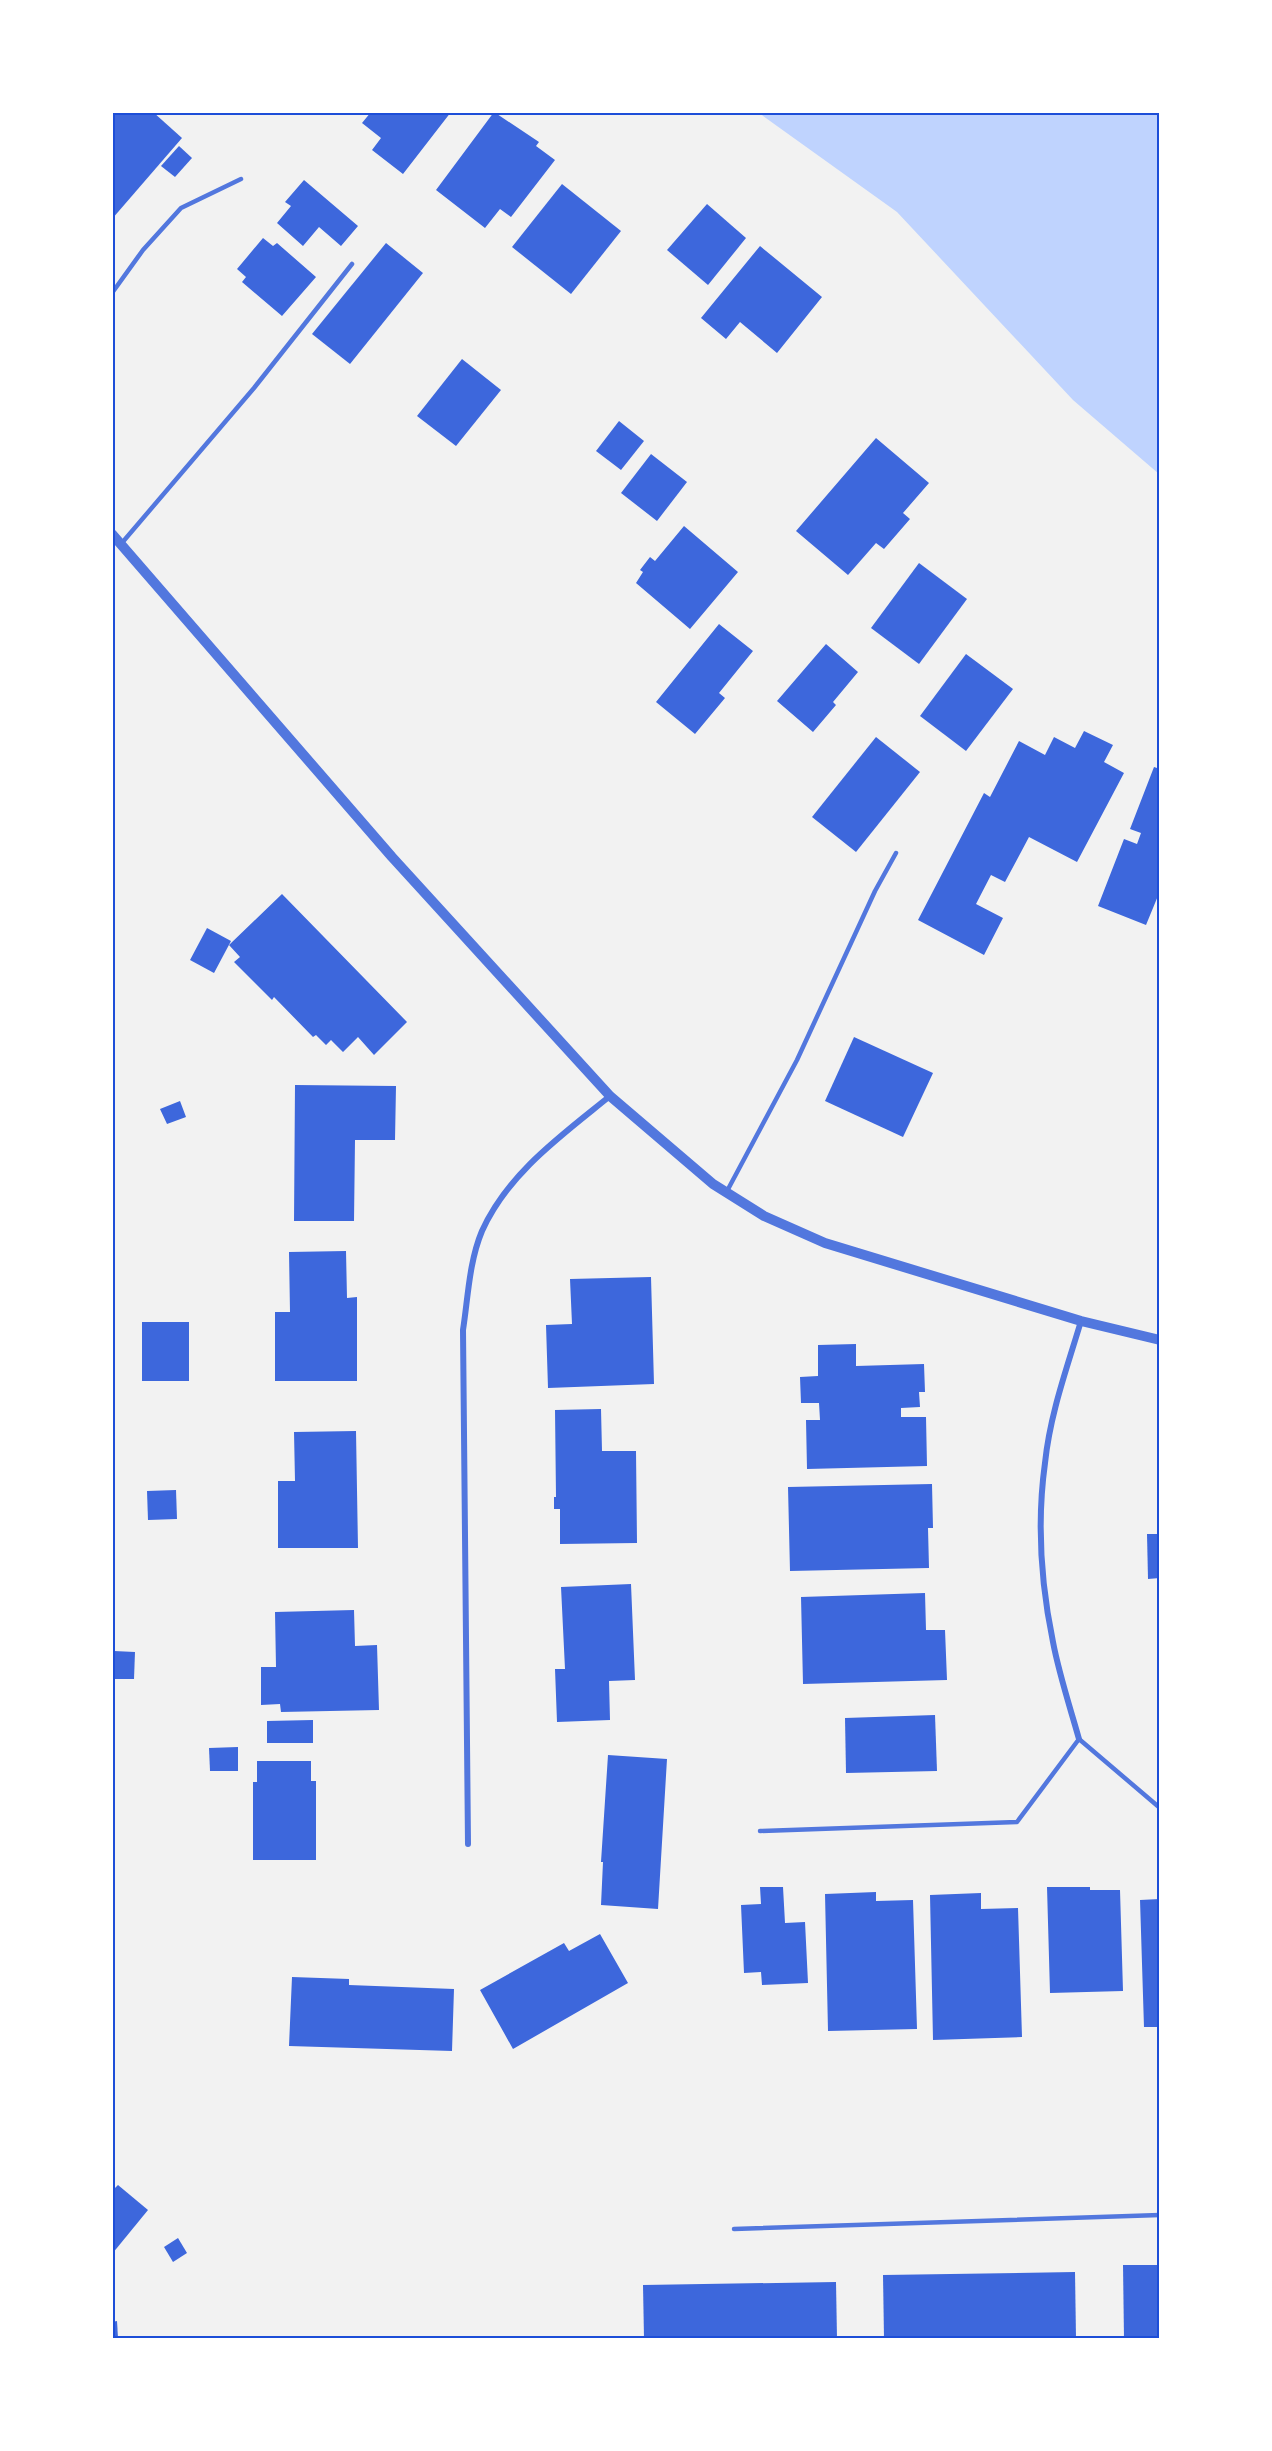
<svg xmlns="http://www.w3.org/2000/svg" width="1272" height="2451" viewBox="0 0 1272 2451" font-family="Figtree,sans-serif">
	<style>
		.water { fill: #bfd3fe }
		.building { fill: #3d67dc }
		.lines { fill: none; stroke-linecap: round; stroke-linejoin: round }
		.service { stroke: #5277de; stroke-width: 4.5 }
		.minor { stroke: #5277de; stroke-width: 6 }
		.tertiary { stroke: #5277de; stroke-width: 10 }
		.neatline { fill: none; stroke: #1d4ed8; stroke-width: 2 }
	</style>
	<rect width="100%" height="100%" fill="#f2f2f2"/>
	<path class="water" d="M759,113H1159V474L1073,400L897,212Z"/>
	<g class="building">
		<path d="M112,112H153L182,138L112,219Z"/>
		<path d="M371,112H451L403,174L372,150L381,138L362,123Z"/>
		<path d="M494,112L539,142L536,146L555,160L511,217L500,209L485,228L436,190Z"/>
		<path d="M179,146L192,158L175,177L161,166Z"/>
		<path d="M304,180L358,226L341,246L319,227L303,246L277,223L291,206L285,202Z"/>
		<path d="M562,184L621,231L571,294L512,247Z"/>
		<path d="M707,204L746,238L708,285L667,250Z"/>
		<path d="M263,238L273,246L277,243L316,277L282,316L242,282L246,277L237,269Z"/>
		<path d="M386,243L423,273L350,364L312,334Z"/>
		<path d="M760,246L822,297L777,353L740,322L726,339L701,318Z"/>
		<path d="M462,359L501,390L456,446L417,416Z"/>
		<path d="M619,421L644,441L621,470L596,451Z"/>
		<path d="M876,438L929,483L903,513L910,519L884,549L876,543L848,575L796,531Z"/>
		<path d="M651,454L687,482L657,521L621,493Z"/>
		<path d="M684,526L738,572L690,629L636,583L643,572L640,570L650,557L655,561Z"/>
		<path d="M919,563L967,599L919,664L871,628Z"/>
		<path d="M719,624L753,651L719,693L725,698L695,734L656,702Z"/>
		<path d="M826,644L858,672L833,702L836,705L813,732L777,701Z"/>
		<path d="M966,654L1013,689L966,751L920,716Z"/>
		<path d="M1084,731L1113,745L1104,762L1124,773L1077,862L1029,837L1005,882L991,875L976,904L1003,918L984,955L918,920L984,793L990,797L1019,741L1045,755L1054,737L1075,748Z"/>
		<path d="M876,737L920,772L856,852L812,817Z"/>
		<path d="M1154,767L1160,769V891L1146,925L1098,906L1124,839L1137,844L1141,833L1130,829Z"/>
		<path d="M282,894L407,1022L374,1055L358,1037L343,1052L331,1040L326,1045L316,1035L313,1037L274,997L272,1000L234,962L240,957L229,945Z"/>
		<path d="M207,928L231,941L214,973L190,960Z"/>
		<path d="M854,1037L933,1073L903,1137L825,1101Z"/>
		<path d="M295,1085L396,1086L395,1140H355L354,1221H294Z"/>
		<path d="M180,1101L186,1117L167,1124L160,1109Z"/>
		<path d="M346,1251L347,1298L357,1297V1381H275V1312H290L289,1252Z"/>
		<path d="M651,1277L654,1384L548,1388L546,1325L572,1324L570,1279Z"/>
		<rect x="142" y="1322" width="47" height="59"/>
		<path d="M856,1344V1366L924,1364L925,1392H919L920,1407L901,1408V1417H926L927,1466L807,1469L806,1420H820L819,1403H801L800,1377L818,1376V1345Z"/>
		<path d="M601,1409L602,1451H636L637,1543L560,1544V1509H554V1497H556L555,1410Z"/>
		<path d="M356,1431L358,1548H278V1481H295L294,1432Z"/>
		<path d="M932,1484L933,1528H928L929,1568L790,1571L788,1487Z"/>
		<path d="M176,1490L177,1519L148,1520L147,1491Z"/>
		<path d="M1147,1534H1160V1578L1148,1579Z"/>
		<path d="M631,1584L635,1680L609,1681L610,1720L557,1722L555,1669H565L561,1587Z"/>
		<path d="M925,1593L926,1630H945L947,1680L803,1684L801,1597Z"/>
		<path d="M354,1610L355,1646L377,1645L379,1710L281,1712L280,1704L261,1705V1667H276L275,1612Z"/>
		<path d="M114,1651L135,1652L134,1679H113Z"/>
		<path d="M935,1715L937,1771L846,1773L845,1718Z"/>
		<path d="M313,1720V1743H267V1721Z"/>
		<path d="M238,1747V1771H210L209,1748Z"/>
		<path d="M608,1755L667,1759L658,1909L601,1905L603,1862H601Z"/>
		<path d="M257,1761H311V1781H316V1860H253V1782H257Z"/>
		<path d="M760,1887H783L785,1923L805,1922L808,1983L762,1985L761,1972L744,1973L741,1905L761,1904Z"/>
		<path d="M1047,1887H1090V1890H1120L1123,1991L1050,1993Z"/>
		<path d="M876,1892V1901L913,1900L917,2029L828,2031L825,1894Z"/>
		<path d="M981,1893V1909L1018,1908L1022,2037L933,2040L930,1895Z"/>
		<path d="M1160,1899V2027H1144L1140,1900Z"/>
		<path d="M600,1934L628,1983L513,2049L480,1990L564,1943L569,1951Z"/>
		<path d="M292,1977L349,1979V1985L454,1989L452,2051L289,2046Z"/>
		<path d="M118,2185L148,2210L112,2254V2191Z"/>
		<path d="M178,2238L187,2253L173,2262L164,2247Z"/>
		<path d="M1123,2265H1160V2338H1124Z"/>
		<path d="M1075,2272L1076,2338H884L883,2275Z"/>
		<path d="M836,2282L837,2338H644L643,2285Z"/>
		<path d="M117,2321L118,2338H112V2322Z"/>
	</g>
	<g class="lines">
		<g class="service">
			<path d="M112,293L143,250L181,208L241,179"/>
			<path d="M121,544L254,388L352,264"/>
			<path d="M726,1193L797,1060L875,891L896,853"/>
			<path d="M760,1831L1017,1822L1079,1739L1160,1808"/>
			<path d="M734,2229L1160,2215"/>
		</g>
		<g class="minor">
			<path d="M1079,1739C1070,1707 1059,1674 1053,1642C1041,1584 1037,1521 1045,1463C1050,1414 1067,1368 1081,1321"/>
			<path d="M468,1844L463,1330C468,1298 469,1262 482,1231C508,1173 562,1135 610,1096"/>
		</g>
		<path class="tertiary" d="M112,534L392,857L610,1096L713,1184L764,1216L825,1243L1081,1321L1160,1340"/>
	</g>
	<rect width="1272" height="2451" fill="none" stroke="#ffffff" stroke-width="228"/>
	<rect x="114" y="114" width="1044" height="2223" class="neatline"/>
</svg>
